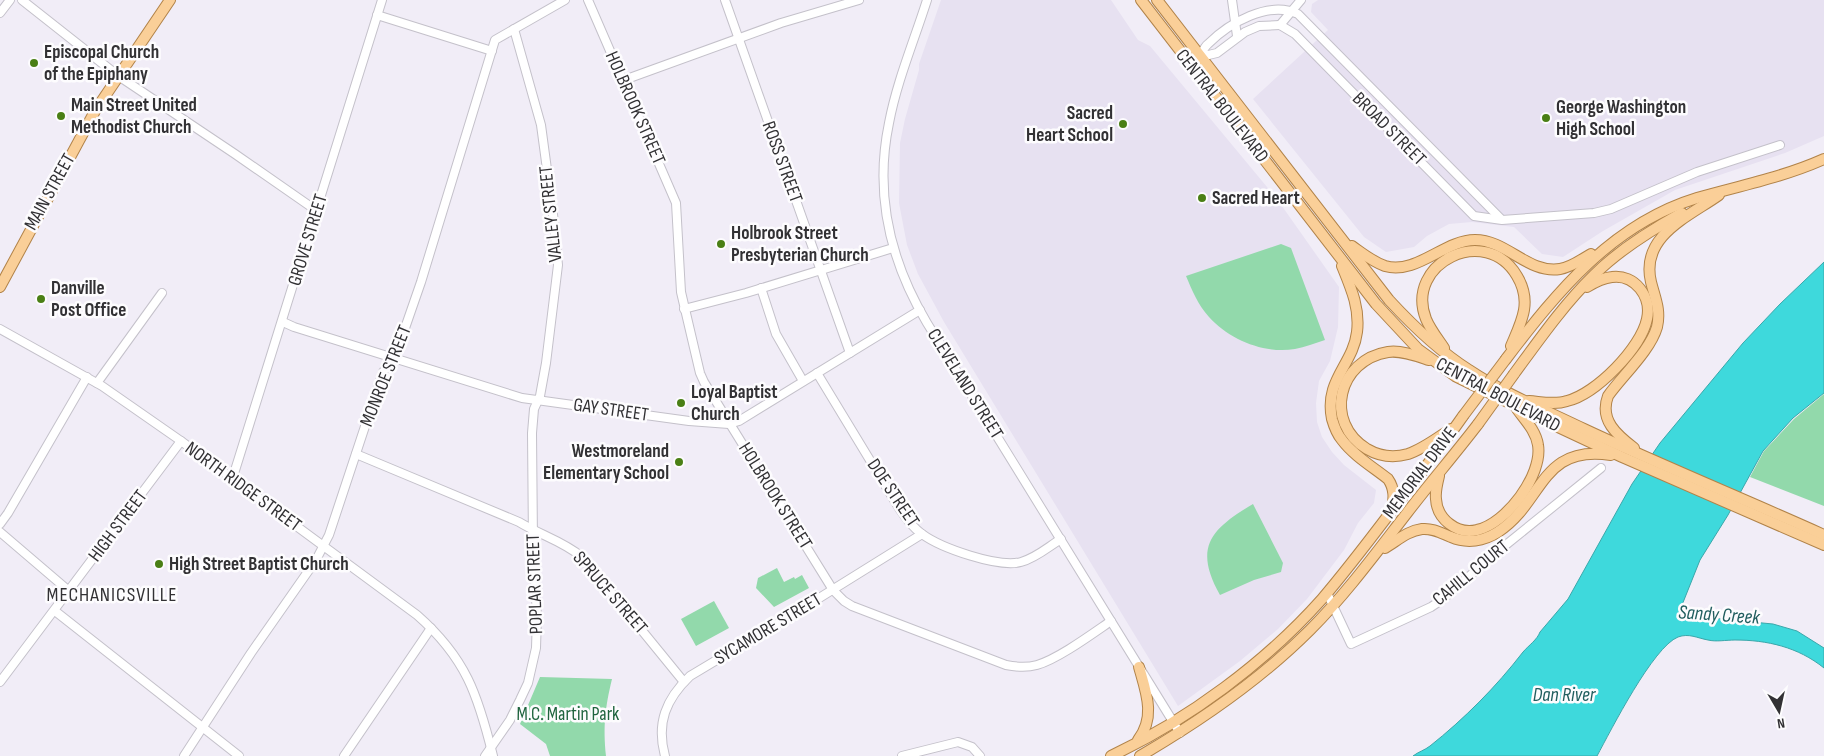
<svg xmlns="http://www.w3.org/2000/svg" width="1824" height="756" viewBox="0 0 1824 756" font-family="'Sofia Sans Condensed',sans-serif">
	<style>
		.built { fill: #e7e1f1 }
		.green { fill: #92d9ab }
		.water { fill: #3ed9dc; stroke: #3aa7aa }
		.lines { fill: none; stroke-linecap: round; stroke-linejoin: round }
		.minor-casing { stroke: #c4c1ca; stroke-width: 10 }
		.major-casing { stroke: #b18349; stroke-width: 12 }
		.minor { stroke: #fff; stroke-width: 8 }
		.major { stroke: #facf98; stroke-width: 10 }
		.major-bridge-casing { stroke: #b18349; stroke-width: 12; stroke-linecap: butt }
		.major-bridge { stroke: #facf98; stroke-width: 10 }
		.poi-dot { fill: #4a7f15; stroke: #fdfcfe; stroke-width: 2 }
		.labels { text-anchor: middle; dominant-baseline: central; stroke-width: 5; stroke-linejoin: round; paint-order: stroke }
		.poi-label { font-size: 19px; font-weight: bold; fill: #323134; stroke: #fdfcfe; text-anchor: start }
		.street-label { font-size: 19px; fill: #323134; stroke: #fdfcfe }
		.park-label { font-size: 19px; fill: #1f643e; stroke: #fdfcfe }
		.neighbourhood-label { font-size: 20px; letter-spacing: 1px; fill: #323134; stroke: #fdfcfe }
		.water-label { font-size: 20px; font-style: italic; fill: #215e5f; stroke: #fdfcfe }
	</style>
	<rect width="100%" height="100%" fill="#f1edf7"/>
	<g class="built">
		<path d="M941,0H1111L1138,40L1150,46L1277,199L1339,287L1338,327L1330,361L1319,381L1316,403L1317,422L1322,437L1332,452L1344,465L1376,490L1374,503L1358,523L1344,550L1307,599L1278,629L1240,661L1178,706L944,322L918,274L907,245L899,203L900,143L905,119L919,70V64Z"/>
		<path d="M1318,0H1824V136L1785,153L1675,190L1603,231L1563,257L1542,254L1514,227L1472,222L1449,224L1427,236L1414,247L1386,252L1364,237L1253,99L1328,30L1311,12L1312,4Z"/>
	</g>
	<g class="green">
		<path d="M1281,244L1291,248L1325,340C1315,343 1305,347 1295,349C1264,354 1230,340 1209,317C1198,305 1192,290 1186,276Z"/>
		<path d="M1824,394V506L1750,477L1764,451L1794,419Z"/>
		<path d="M1253,504L1283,563L1281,572L1254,580L1220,595C1193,547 1211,529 1253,504Z"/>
		<path d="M777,568L784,582L794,577L795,579L802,575L809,588L774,607L756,588L758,578Z"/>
		<path d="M714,601L729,628L696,646L681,619Z"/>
		<path d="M540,677L612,679C605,708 603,726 606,756H550L546,744L520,724Z"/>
	</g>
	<path class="water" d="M1824,262V393L1793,418L1763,451L1728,515L1700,560L1682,605L1690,616L1773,624L1797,631L1824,648V668C1798,647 1767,640 1735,640C1726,640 1716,642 1708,640C1697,638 1689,633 1678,637C1653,647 1611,730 1597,756H1413C1418,752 1425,750 1430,746C1464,719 1496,687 1523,652C1529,645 1537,640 1540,632L1568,599L1632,484L1660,443L1743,343L1780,304Z"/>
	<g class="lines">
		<g class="minor-casing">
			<g id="minor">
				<path d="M22,0L117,75L235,154L317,211"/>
				<path d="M588,0L676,203L681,292L700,373L704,382L833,590L844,601L852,606L1006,665C1016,667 1026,668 1037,665C1058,659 1092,634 1111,621"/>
				<path d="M725,0L850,353"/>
				<path d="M927,0C914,41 897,81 889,123C874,195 890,261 927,323L1180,733"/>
				<path d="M1232,0L1237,36"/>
				<path d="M0,13L10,0"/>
				<path d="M377,15L492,51"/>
				<path d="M1280,25L1295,34L1474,216L1502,220L1594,213L1611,209L1697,172L1780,145"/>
				<path d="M1280,25L1259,26L1245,32L1217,53L1200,57C1202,53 1204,47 1208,44C1229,23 1269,0 1298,14L1501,219"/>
				<path d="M1280,25L1301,0"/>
				<path d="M624,80L781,23L859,0"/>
				<path d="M761,288L776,334L803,381"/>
				<path d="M684,309L746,293L893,248"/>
				<path d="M283,322L294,327L522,398L689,421L729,424L739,421L920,310"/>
				<path d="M0,329L102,386L181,441L417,615C466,658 478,695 493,756"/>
				<path d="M817,373L899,508C906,518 912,527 922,534C941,548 998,568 1021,562C1036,558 1048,547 1061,539"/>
				<path d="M97,383L162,293"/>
				<path d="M356,454L519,522C540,535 563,541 582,557L684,682"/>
				<path d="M232,480L382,0"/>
				<path d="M0,524L8,513L87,377"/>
				<path d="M0,532L69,591"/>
				<path d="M1327,593L1351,644L1431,607L1443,599L1502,548L1601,468"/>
				<path d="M55,611L239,756"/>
				<path d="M0,682L181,441"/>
				<path d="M184,756L251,653L316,560L329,535L383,372L396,354L421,282L495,40L565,0"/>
				<path d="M344,756L431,628"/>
				<path d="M485,756L510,720L520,700L528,683L536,648L537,616L533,543L532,433L534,409L540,396L546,363L558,265L553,214L541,125L514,29"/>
				<path d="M665,756C656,723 666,699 690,676L800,610L922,534"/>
				<path d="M902,756L958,742L972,747L980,756"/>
			</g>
		</g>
		<g class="major-casing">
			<g id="major">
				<path d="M1141,0L1376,304L1418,349L1455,376L1556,426L1622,457L1824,545"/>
				<path d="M1157,0L1389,300C1413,326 1439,351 1469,370C1505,394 1545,410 1584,429C1663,466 1744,499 1824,535"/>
				<path d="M1352,246C1362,253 1373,262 1385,266C1417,275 1444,240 1475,240C1507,240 1528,274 1560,269C1572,267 1582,259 1591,254"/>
				<path d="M1342,266C1351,288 1360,308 1357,332C1353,365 1324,380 1332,419C1334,426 1337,434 1342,440C1354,456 1373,467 1388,479C1395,489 1394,499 1392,510"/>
				<path d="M0,287L95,111L170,0"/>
				<path d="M1444,348C1438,339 1430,329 1426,319C1404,263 1486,223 1517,276C1523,286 1526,298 1524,310C1522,322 1516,334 1511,346"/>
				<path d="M1506,359C1557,292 1612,224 1697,198C1739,186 1784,177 1824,159"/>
				<path d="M1429,360C1417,356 1401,350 1388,352C1338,360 1323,422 1367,449C1379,456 1394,458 1408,454C1423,449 1437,438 1451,429"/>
				<path d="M1514,374C1539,340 1564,304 1594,275C1619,250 1651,230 1682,213"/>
				<path d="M1529,401C1542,402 1555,405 1567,401C1596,394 1641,348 1647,319C1652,297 1635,274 1612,277C1602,278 1595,282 1587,287"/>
				<path d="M1634,448C1617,435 1599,420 1608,396C1622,376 1650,351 1657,327C1661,310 1655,298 1651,282C1640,236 1688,217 1719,195"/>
				<path d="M1439,476C1437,484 1435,492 1436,499C1437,519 1457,535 1477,530C1506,524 1543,475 1538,445C1536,431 1525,420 1517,409"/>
				<path d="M1385,548C1397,541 1407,531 1422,529C1433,528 1441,533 1451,537C1467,544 1484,541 1498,532C1544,502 1540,444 1611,455"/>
				<path d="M1138,740C1156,717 1146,692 1139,667"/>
				<path d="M1111,756C1188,720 1266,662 1322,599C1346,571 1368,542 1390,513C1415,481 1440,449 1463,416"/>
				<path d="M1140,756C1202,720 1260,680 1310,630C1346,594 1376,553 1407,513C1430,483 1455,454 1478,424"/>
			</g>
		</g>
		<use href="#minor" class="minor"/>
		<use href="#major" class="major"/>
		<g class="major-bridge-casing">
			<g id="major-bridge">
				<path d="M1463,416L1506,359"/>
				<path d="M1478,424L1514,374"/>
			</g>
		</g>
		<use href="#major-bridge" class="major-bridge"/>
	</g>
	<g class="poi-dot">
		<circle cx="34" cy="63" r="5"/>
		<circle cx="61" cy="116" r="5"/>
		<circle cx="1546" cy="118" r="5"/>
		<circle cx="1123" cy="124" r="5"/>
		<circle cx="1202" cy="198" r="5"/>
		<circle cx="721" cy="244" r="5"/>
		<circle cx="41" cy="299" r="5"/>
		<circle cx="681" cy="403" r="5"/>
		<circle cx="679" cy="462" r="5"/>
		<circle cx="159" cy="564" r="5"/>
	</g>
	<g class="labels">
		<g class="poi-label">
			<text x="44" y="52">Episcopal Church<tspan x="44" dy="22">of the Epiphany</tspan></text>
			<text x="71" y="105">Main Street United<tspan x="71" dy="22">Methodist Church</tspan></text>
			<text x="1556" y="107">George Washington<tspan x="1556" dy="22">High School</tspan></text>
			<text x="1113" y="113" text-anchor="end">Sacred<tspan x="1113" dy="22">Heart School</tspan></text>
			<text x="1212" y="198">Sacred Heart</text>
			<text x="731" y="233">Holbrook Street<tspan x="731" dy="22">Presbyterian Church</tspan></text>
			<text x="51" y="288">Danville<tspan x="51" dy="22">Post Office</tspan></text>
			<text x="691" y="392">Loyal Baptist<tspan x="691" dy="22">Church</tspan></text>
			<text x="669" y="451" text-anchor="end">Westmoreland<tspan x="669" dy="22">Elementary School</tspan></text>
			<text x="169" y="564">High Street Baptist Church</text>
		</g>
		<g class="street-label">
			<text transform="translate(1222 106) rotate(52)">CENTRAL BOULEVARD</text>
			<text transform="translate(635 108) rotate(66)">HOLBROOK STREET</text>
			<text transform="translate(1389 129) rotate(45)">BROAD STREET</text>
			<text transform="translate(782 162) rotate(70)">ROSS STREET</text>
			<text transform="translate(50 192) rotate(-61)">MAIN STREET</text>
			<text transform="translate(551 214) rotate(-96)">VALLEY STREET</text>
			<text transform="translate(308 240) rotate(-73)">GROVE STREET</text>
			<text transform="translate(386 376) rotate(-68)">MONROE STREET</text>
			<text transform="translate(965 384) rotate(58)">CLEVELAND STREET</text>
			<text transform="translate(1498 395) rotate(28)">CENTRAL BOULEVARD</text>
			<text transform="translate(611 410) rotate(8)">GAY STREET</text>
			<text transform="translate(1420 473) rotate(-53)">MEMORIAL DRIVE</text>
			<text transform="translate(243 487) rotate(36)">NORTH RIDGE STREET</text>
			<text transform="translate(893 493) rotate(56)">DOE STREET</text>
			<text transform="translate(775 496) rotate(58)">HOLBROOK STREET</text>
			<text transform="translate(118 526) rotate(-53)">HIGH STREET</text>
			<text transform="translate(1471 573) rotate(-39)">CAHILL COURT</text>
			<text transform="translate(535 584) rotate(-92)">POPLAR STREET</text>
			<text transform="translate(610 593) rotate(49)">SPRUCE STREET</text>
			<text transform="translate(768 629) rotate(-31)">SYCAMORE STREET</text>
		</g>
		<g class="park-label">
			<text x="568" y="714">M.C. Martin Park</text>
		</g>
		<g class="neighbourhood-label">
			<text x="112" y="595">MECHANICSVILLE</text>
		</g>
		<g class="water-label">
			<text transform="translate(1719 615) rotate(4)">Sandy Creek</text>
			<text x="1564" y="695">Dan River</text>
		</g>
	</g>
	<g transform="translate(1779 711) rotate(171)" stroke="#fdfcfe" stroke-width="4" paint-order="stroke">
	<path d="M0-4L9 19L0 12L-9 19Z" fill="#323134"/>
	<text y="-8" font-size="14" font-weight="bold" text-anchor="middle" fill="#323134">N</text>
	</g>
</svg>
